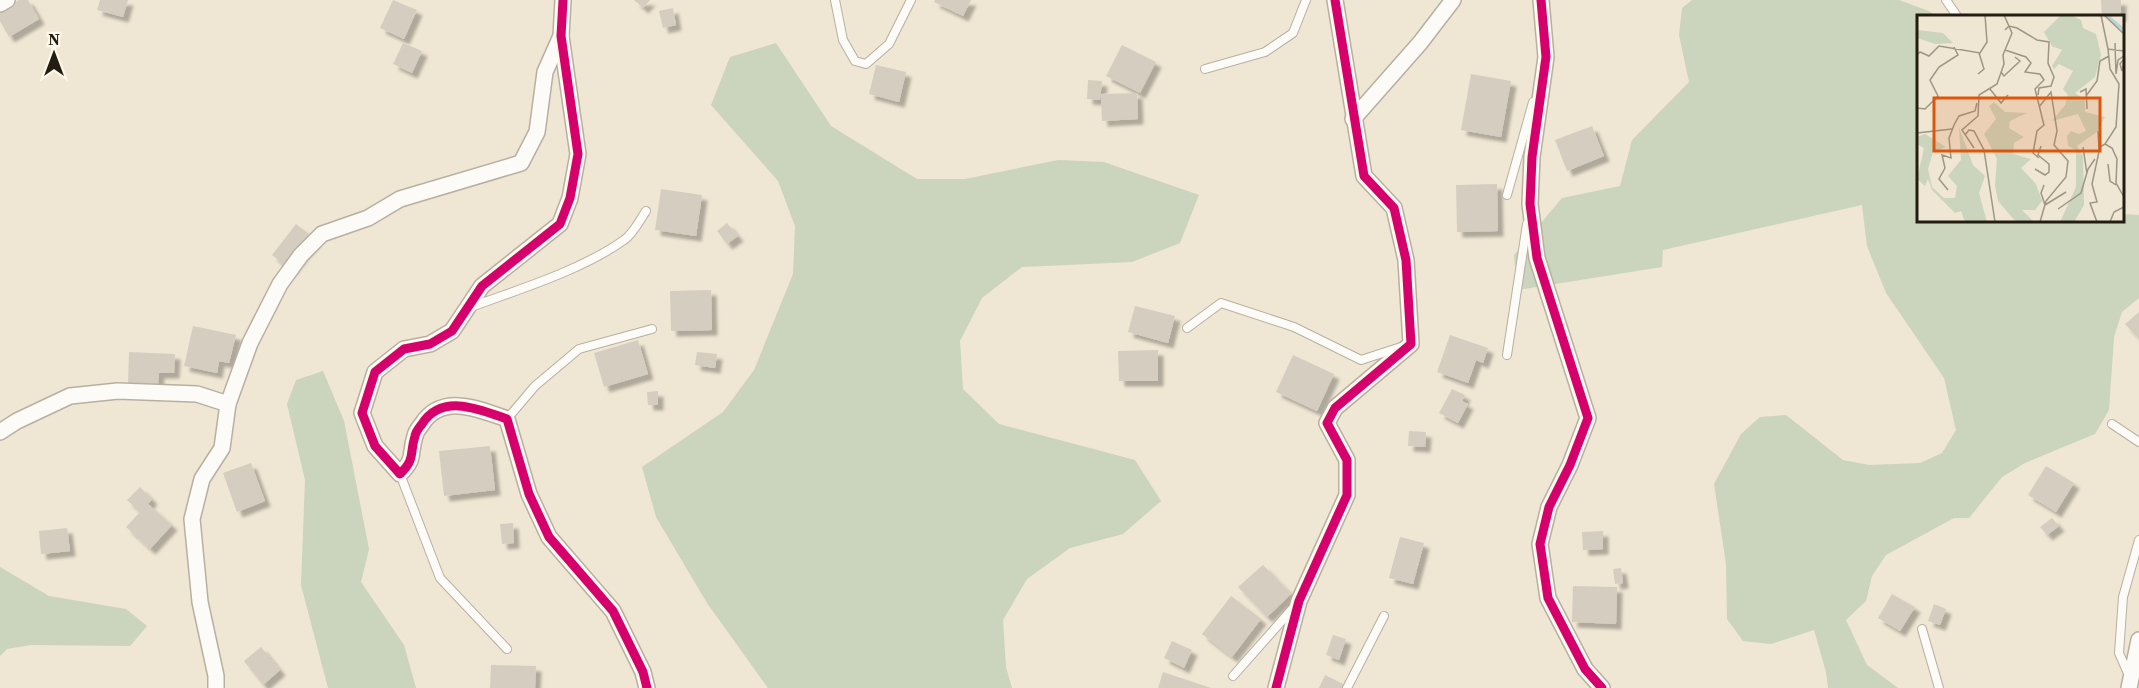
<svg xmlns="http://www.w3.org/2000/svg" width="2139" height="688" viewBox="0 0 2139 688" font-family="'Source Serif 4',serif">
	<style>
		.green { fill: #cbd4bd }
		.building { fill: #d6cdc1; filter: url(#shadow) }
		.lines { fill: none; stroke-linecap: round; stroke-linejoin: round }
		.service-casing { stroke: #b7b0a2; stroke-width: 10 }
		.minor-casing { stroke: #b7b0a2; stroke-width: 18 }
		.service { stroke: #fdfbf8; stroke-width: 8 }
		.minor { stroke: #fdfbf8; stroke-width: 15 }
		.cycleway-casing { stroke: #fef8eb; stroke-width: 13 }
		.cycleway { stroke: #d6006c; stroke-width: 9 }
		.inset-river { fill: none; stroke: #b7d4da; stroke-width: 3 }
		.inset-road { fill: none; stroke: #9d9685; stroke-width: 1.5 }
		.view { fill: #de560c; fill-opacity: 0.15; stroke: #de560c; stroke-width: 3 }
		.inset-edge { fill: none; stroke: #221d10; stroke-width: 3 }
	</style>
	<defs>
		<filter id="shadow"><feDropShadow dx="5.5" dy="5.5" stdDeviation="1.5" flood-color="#0004"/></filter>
	</defs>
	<rect width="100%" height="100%" fill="#efe6d3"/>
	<g class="green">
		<path d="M1692,0H1899L1929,11L1935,16H1918V220H2122L2123,214L2139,215V298L2122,312L2114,337L2109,410L2095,434L2025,463L2002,477L1969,518H1954L1886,555L1872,576L1866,601L1846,620L1867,665L1898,688H1828L1826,672L1814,630L1771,644L1743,641L1727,619L1726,564L1714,484L1741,434L1760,417L1786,415L1843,460L1869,465L1920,463L1942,453L1956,430L1944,378L1886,293L1867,246L1862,205L1663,250L1662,267L1517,290L1514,255L1562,198L1620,186L1632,140L1689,82L1679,35L1682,8Z"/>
		<path d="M776,43L831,126L917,179H965L1058,160L1104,162L1199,195L1180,243L1132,262L1022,267L982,298L960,341L963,389L999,424L1135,460L1161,501L1123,534L1070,548L1027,579L1003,620L1006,667L1012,688H768L707,603L656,517L642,467L723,412L754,370L793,274L795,226L778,181L711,105L730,57Z"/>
		<path d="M323,371L344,421L369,549L361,582L404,645L416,688H328L301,585L305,480L287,404L296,380Z"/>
		<path d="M0,567L49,596L126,609L147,626L130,646L31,645L7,649L0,656Z"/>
	</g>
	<g class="building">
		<path d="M19,0H28L39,19L9,37L0,21V11Z"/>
		<path d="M100,0H128L123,17L97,10Z"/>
		<path d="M393,0L417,10L404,39L380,28Z"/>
		<path d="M634,0H650L643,8Z"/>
		<path d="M935,0H971L963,16L934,2Z"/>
		<path d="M2101,0H2121V16H2102Z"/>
		<path d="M673,8L676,25L663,28L659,11Z"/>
		<path d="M403,43L422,51L412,73L393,64Z"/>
		<path d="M1122,45L1156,62L1140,93L1106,76Z"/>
		<path d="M876,65L906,72L899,102L869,94Z"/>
		<path d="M1471,74L1511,81L1501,137L1461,130Z"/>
		<path d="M1088,80L1102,81L1100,100L1087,99Z"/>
		<path d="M1137,93L1138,119L1102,121L1101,94Z"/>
		<path d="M1592,126L1604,156L1567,171L1555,140Z"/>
		<path d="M1497,184L1498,231L1457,232L1456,185Z"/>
		<path d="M661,189L702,195L696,236L655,230Z"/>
		<path d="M727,223L738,236L727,244L717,231Z"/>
		<path d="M296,224L315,239L290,270L272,255Z"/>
		<path d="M711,290L712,330L671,331L670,291Z"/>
		<path d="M1135,306L1175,316L1168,343L1128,332Z"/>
		<path d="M2139,312V339L2125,324Z"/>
		<path d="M193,326L236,335L229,363L219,361L217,373L184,366Z"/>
		<path d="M1450,335L1488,348L1483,363L1476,360L1468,383L1437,372Z"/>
		<path d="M638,340L648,374L604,387L594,353Z"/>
		<path d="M1158,350V381H1119L1118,351Z"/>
		<path d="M129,352L175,354L174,373H159L158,384H128Z"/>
		<path d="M697,352L717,354L715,368L695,365Z"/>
		<path d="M1293,355L1334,374L1317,411L1276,392Z"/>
		<path d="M1452,389L1465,395L1462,401L1468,404L1458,423L1439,413Z"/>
		<path d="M658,391V405H648L647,392Z"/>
		<path d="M1409,431L1426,432L1425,447L1408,446Z"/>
		<path d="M490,446L495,490L444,496L439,451Z"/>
		<path d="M251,463L265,501L237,512L223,473Z"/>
		<path d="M2046,466L2074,483L2056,512L2028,495Z"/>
		<path d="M140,487L152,499L148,504L172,525L150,549L126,527L140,512L127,500Z"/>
		<path d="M2052,518L2059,526L2047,535L2040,527Z"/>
		<path d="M513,523L514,543L502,544L500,524Z"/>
		<path d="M67,528L70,551L41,554L39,531Z"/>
		<path d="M1603,531V549L1583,550L1582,532Z"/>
		<path d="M1400,537L1424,543L1413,584L1389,578Z"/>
		<path d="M1263,565L1291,594L1267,617L1238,587Z"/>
		<path d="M1621,568L1623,583L1615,584L1613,569Z"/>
		<path d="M1573,586L1617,587L1616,624L1572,622Z"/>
		<path d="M1892,594L1915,607L1900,631L1878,618Z"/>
		<path d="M1231,596L1261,619L1232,657L1202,634Z"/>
		<path d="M1934,604L1946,609L1940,625L1928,621Z"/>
		<path d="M1333,635L1346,639L1339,660L1326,655Z"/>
		<path d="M1172,641L1192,650L1184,668L1164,658Z"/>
		<path d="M261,647L280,670L263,685L244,661Z"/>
		<path d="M491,665L536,666L535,688H490Z"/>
		<path d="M1163,672L1211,688H1158Z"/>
		<path d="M1325,675L1343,684L1341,688H1319Z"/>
	</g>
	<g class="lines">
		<g class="service-casing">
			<g id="service">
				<path d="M835,0L843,40L855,61L866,64L889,44L911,0"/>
				<path d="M1946,0L1957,16"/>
				<path d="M1205,69L1265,52L1293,33L1306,0"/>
				<path d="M1507,195L1533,102"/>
				<path d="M471,307C520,289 582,270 624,240C633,234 640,220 646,211"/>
				<path d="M1187,328L1221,303L1294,327L1361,360L1401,347"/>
				<path d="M1507,355L1527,224"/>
				<path d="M507,419L535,386L579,349L652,329"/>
				<path d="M2112,424L2139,442"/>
				<path d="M400,474L440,578L507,649"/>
				<path d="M1922,629L1939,688"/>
				<path d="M1233,676L1294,607"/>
				<path d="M2130,678L2119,653L2123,597L2139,540"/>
				<path d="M1347,688L1384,616"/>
			</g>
		</g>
		<g class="minor-casing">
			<g id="minor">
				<path d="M563,0L561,36L578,154L570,198L560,224L482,286L452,331L430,344L404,349L375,372L362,413L375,446L400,474C416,458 409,455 415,436C416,431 419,428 422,424C442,393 479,409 507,419L529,494L549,537L613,611L643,672L647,688"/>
				<path d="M1541,0L1546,57L1532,157L1530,204L1537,258L1588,418L1570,465L1549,507L1540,544L1548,598L1585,669L1602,688"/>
				<path d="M0,4L7,0"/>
				<path d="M1353,119L1420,43L1453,0"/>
				<path d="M0,432L17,421L70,396L118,391L197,394L228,404"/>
				<path d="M216,688V676L200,602L192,519L202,479L222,448L228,404L250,343L280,284L301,255L322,234L368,218L400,199L521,163L537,132L545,72L561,36"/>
				<path d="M1276,688L1299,601L1347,495V460L1327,423L1335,408L1411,344L1406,260L1394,208L1364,176L1335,0"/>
				<path d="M2129,688L2139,640"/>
			</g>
		</g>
		<use href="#service" class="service"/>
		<use href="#minor" class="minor"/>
		<g class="cycleway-casing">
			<g id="cycleway">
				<path d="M563,0L561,36L578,154L570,198L560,224L482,286L452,331L430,344L404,349L375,372L362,413L375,446L400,474C416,458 409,455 415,436C416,431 419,428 422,424C442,393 479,409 507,419L529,494L549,537L613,611L643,672L647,688"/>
				<path d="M1541,0L1546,57L1532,157L1530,204L1537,258L1588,418L1570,465L1549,507L1540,544L1548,598L1585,669L1602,688"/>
				<path d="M1276,688L1299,601L1347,495V460L1327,423L1335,408L1411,344L1406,260L1394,208L1364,176L1335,0"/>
			</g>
		</g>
		<use href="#cycleway" class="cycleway"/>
	</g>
	<g transform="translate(1917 15)">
		<rect width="207" height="207" fill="#efe6d3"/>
		<path d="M154,0L164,5L166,13L179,19L184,40L178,62L158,78L168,85V97L188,102L180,117L160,131L166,141L167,190L157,207H143L159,172V135L151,131L150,121L154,116L162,119L169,116L161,99L135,106L148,90L151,80L146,74L156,56L142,49L137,54L135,51L145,35L135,31L127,17L144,0ZM0,15L26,18L36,28L18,29L0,23ZM77,87L88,97L110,98L93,106L92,113L107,122L97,128L96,139L114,144L104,153L119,169L125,186L118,195H105L117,207H99L81,186L78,170L80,144L67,119L79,104L72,91ZM42,112L56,150L68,161L62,178L70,207H48L44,196L38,198L15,175L11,164L8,171L0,164L7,133L0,129V122L8,119L29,132L16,137L11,154L15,172L27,183H38L40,171L31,161L44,145Z" fill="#cbd4bd"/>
		<path class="inset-river" d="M189,0L207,15"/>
		<path class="inset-road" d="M184,0L191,34M187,0L207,19M88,15L92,11L100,13L120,25L132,27L131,48L137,62L134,71L122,73L121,80M198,28L199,59L201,45L207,41M88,35L109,42L114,48L108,57L123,59L127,65L118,74L127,110L120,116L116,138L122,143M207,36L191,34L193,54L202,69L199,112L188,129L195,133L200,144L199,168L207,182M0,40L3,37L12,41L22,31L63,38L70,27L68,0M207,44L203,49L205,56L207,47M84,57L87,61L103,46L98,42M61,59L67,54L62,38M73,74L84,88L91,80M163,77L169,74L170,94M169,81L180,66L183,46L192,41M122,92L134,77L140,116L137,130L151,146L149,162L129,186L123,207M0,93L8,94L21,81L13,65L22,52L41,40L37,32M181,116L182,134M0,118L35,114M48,120L52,115L57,116L67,135L78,207M166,132L170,159M57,133L45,115L61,101L62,80L80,69L87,49L86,40L95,18L87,0M191,149L193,166L199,170M118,154L128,160L132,157V149L121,140L124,131M127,170L124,178L128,190L149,177M31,175L22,164L28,153L25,140L34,143L32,123L37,110L42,101L58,96L60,88M141,194L164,178L171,154L178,144M180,207L173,188L180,187L175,169L183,132L188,129M193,207L197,197L207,192"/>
		<path class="view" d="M17,83H183V136H17Z"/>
		<rect width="207" height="207" class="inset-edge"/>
	</g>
	<g transform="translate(54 54)" stroke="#fef8eb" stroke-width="4.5" paint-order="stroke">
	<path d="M0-4.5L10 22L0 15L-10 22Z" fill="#221d10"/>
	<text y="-9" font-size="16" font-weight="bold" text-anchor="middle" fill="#221d10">N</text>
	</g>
</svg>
